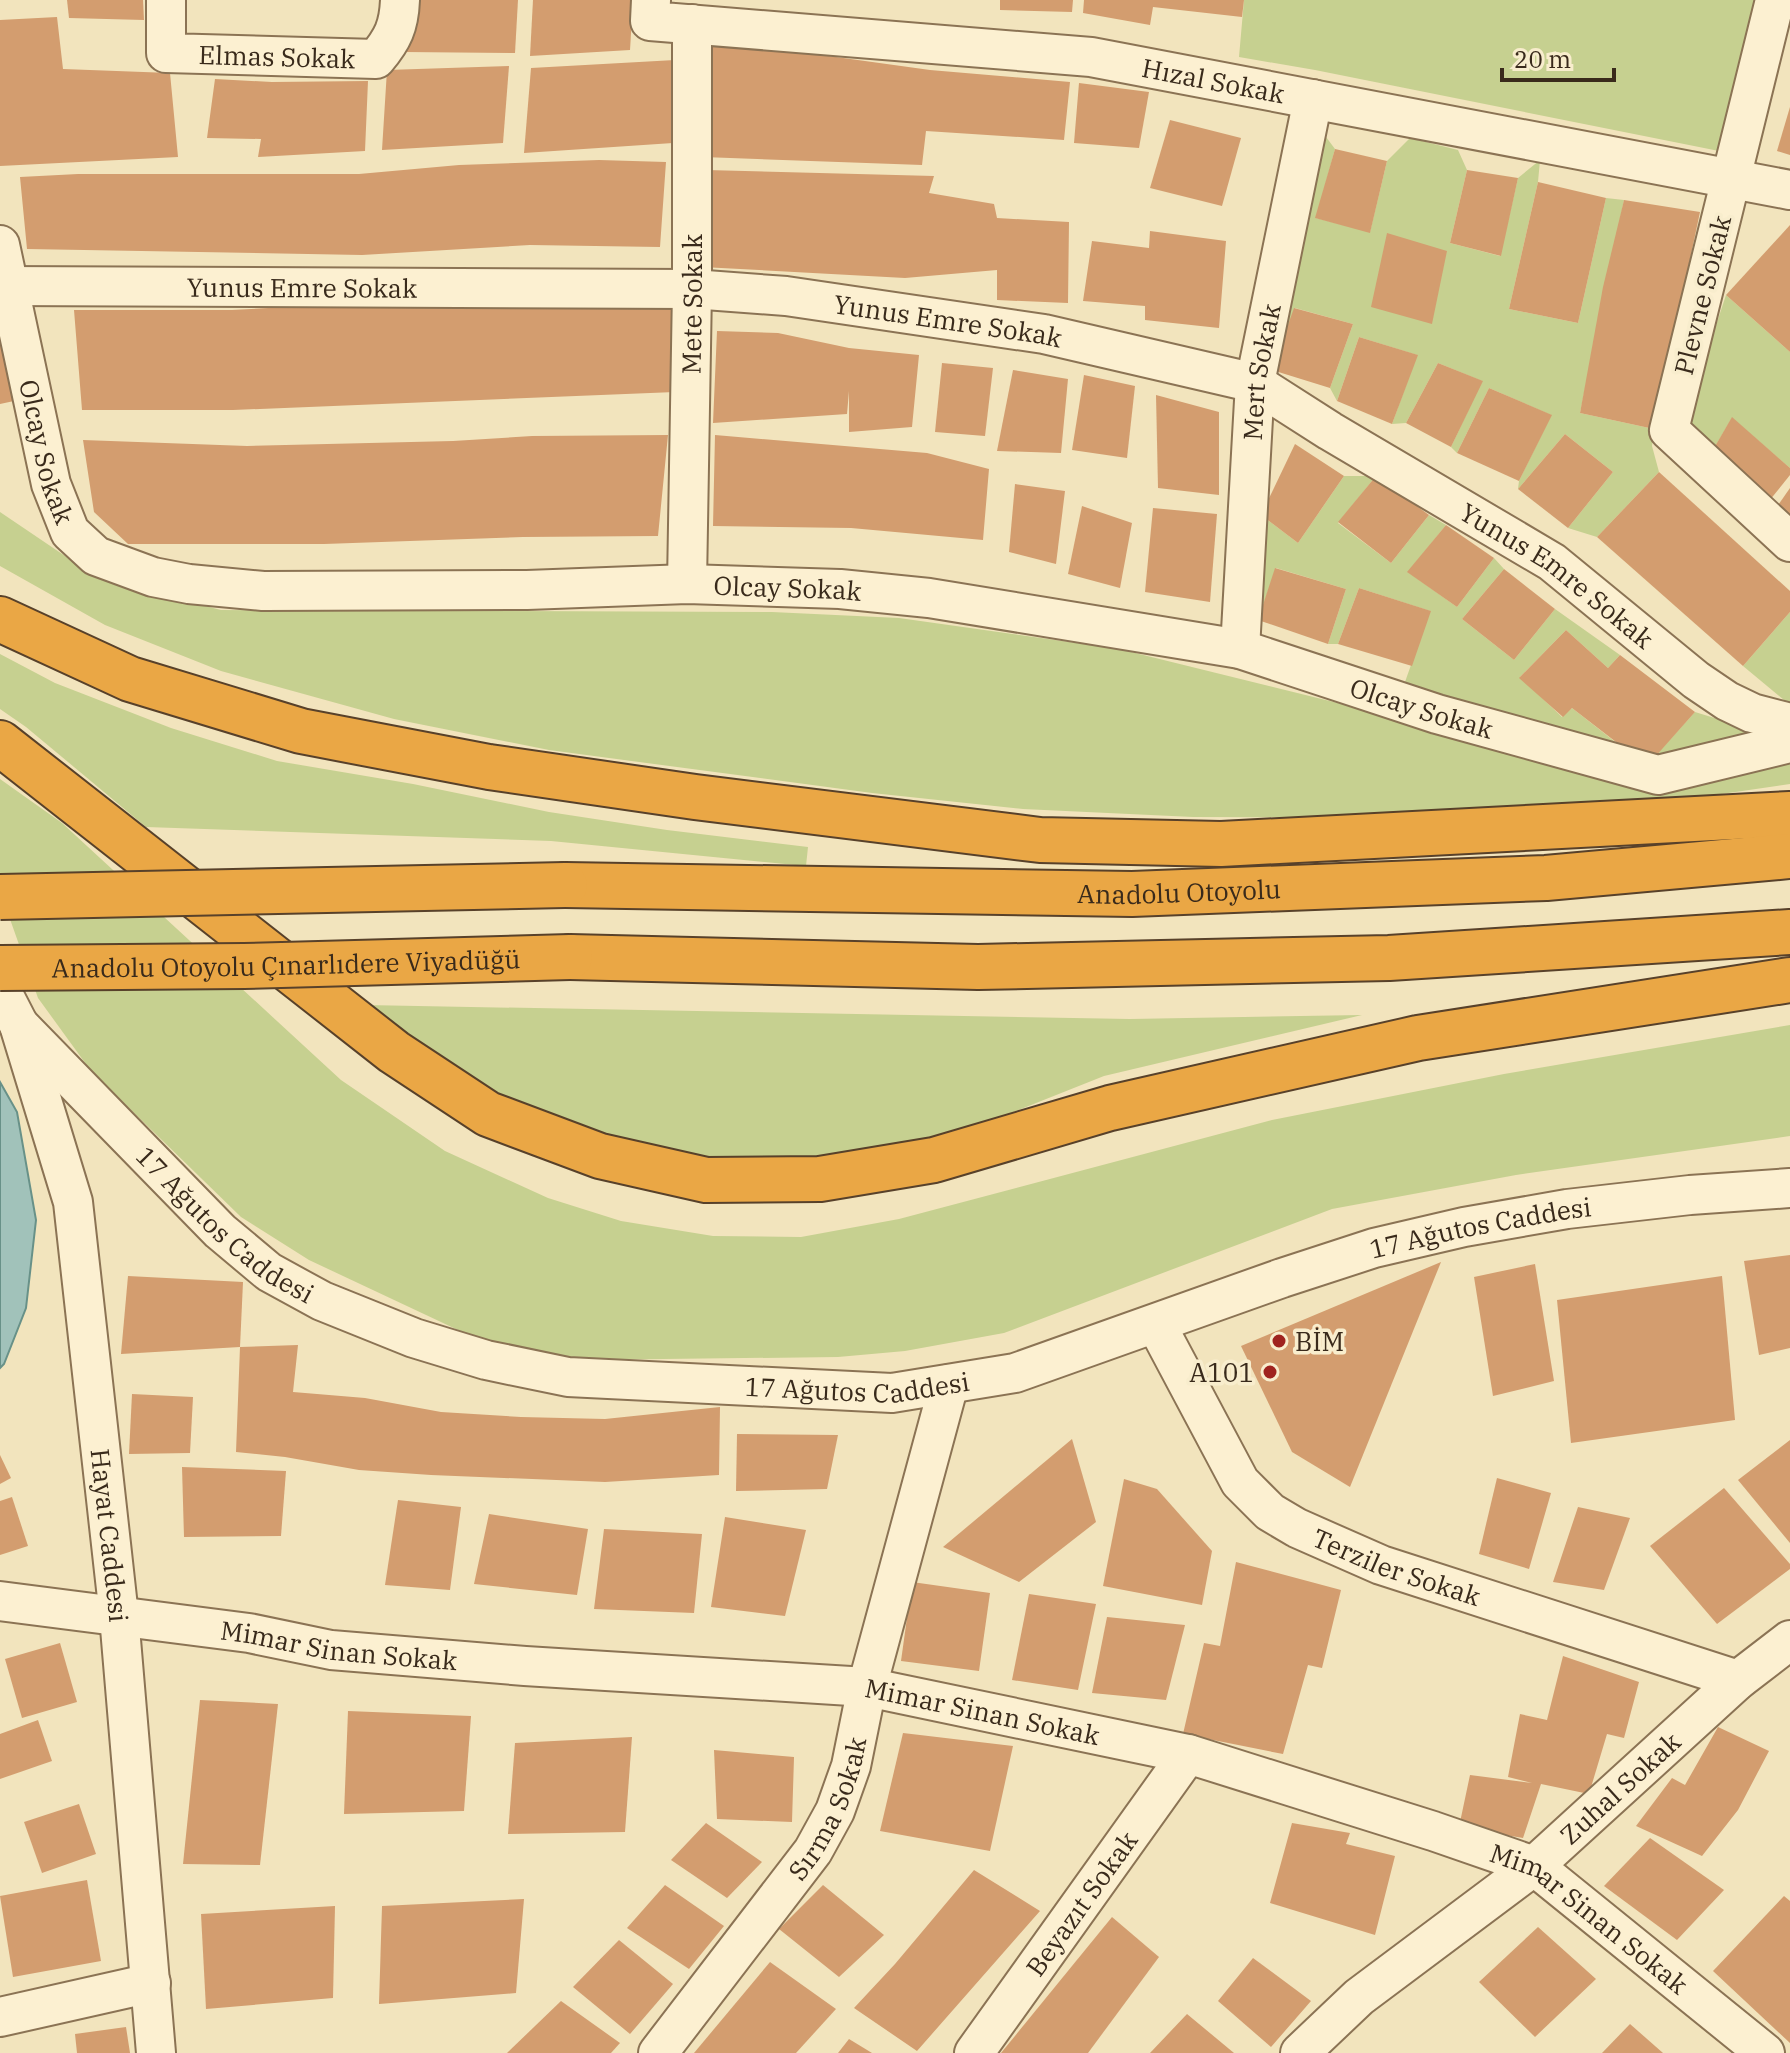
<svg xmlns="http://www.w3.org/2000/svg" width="1790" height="2053" viewBox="0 0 1790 2053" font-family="'IBM Plex Serif',serif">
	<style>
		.green { fill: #c6d090 }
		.water { fill: #a1c2ba; stroke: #689188; stroke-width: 2 }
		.building { fill: #d39d6f }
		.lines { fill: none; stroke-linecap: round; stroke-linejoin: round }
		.minor-casing { stroke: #8b7354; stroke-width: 42 }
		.highway-casing { stroke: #58412a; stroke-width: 48 }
		.minor { stroke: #fcf0d1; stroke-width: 38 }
		.highway { stroke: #eaa745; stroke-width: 44 }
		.highway-bridge-casing { stroke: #58412a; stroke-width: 48; stroke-linecap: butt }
		.highway-bridge { stroke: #eaa745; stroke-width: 44 }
		.poi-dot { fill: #9f231f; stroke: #f8edcd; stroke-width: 3 }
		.labels { text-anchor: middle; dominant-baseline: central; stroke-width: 7; stroke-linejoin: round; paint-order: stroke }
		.street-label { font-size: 26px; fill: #392a1b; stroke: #f8edcd }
		.poi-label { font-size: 26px; fill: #392a1b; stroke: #f8edcd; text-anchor: start }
	</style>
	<rect width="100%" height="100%" fill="#f2e4bd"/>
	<g class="green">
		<path d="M1244,0H1760L1729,153L1315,70L1239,57Z"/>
		<path d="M1314,121L1335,149L1316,218L1370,232L1387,161L1410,138L1458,150L1467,170L1450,243L1500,256L1518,178L1540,160L1538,182L1509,309L1578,323L1606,198L1624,200L1580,413L1654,429L1652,446L1659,472L1597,537L1568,528L1613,472L1565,434L1518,489L1519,481L1551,415L1489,388L1457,453L1451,447L1482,381L1438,363L1406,423L1392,424L1417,355L1359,337L1337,401L1330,388L1353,324L1295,308L1272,370Z"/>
		<path d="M1726,295L1790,352V468L1732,418L1710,455L1682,428Z"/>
		<path d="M1344,476H1376L1338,523L1391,563L1429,515L1446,525L1408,572L1457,607L1494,558L1504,569L1462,619L1514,660L1555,609L1620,655L1608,668L1566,630L1520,677L1562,717L1572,708L1646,766L1695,712L1734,724L1773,732L1647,766L1405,682L1430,611L1359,588L1338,644H1328L1346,589L1276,568L1258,620L1261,515L1298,543Z"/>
		<path d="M0,512L74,562L130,587L221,610L772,612L899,618L1119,649L1657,782L1790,754V784L1632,807L1409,818L1193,817L1023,809L872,793L549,750L394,719L221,671L105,625L0,566Z"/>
		<path d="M1790,612V705L1743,666Z"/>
		<path d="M0,654L55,683L171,728L277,761L413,784L549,812L667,830L808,847L806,866L551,841L146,827L26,727L0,709Z"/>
		<path d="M0,779L62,823L341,1080L445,1151L548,1198L621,1221L713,1236L801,1237L899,1219L1272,1120L1504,1074L1790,1025V1136L1516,1175L1332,1209L1004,1333L905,1351L838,1357L583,1360L475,1338L309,1260L241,1217L91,1071L38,998L0,891Z"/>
		<path d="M365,1005L1130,1019L1362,1015L1104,1076L911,1153L808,1163L726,1161L633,1151L542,1123L464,1076Z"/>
	</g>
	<path class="water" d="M0,1082L17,1112L36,1220L26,1308L4,1364L0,1368Z"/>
	<g class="building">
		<path d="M67,0H143L144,20L69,18Z"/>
		<path d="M407,0H518L515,53L404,52Z"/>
		<path d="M533,0H633L630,50L530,56Z"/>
		<path d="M1000,0H1073L1072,12L1000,10Z"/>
		<path d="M1084,0H1244L1242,17L1153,7L1150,25L1083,13Z"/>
		<path d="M57,17L63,69L170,73L178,157L0,166V20Z"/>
		<path d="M705,39L930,70L1070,82L1064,140L926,131L922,165L703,157Z"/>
		<path d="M675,60L673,143L524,153L531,68Z"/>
		<path d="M509,66L503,143L382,150L387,70Z"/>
		<path d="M215,79L272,82L368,81L365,151L258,157L261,139L207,138Z"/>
		<path d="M1079,83L1149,92L1139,148L1074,143Z"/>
		<path d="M1790,107V155L1777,151Z"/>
		<path d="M1170,120L1241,138L1222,206L1150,188Z"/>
		<path d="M1335,149L1387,161L1370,233L1315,218Z"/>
		<path d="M599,160L666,162L660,247L530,245L362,255L27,249L20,177L78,174H359L459,165Z"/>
		<path d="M706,170L934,176L929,193L994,204L997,218L1069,222L1068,303L997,300V270L905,278L702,267Z"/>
		<path d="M1467,170L1518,178L1501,256L1450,243Z"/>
		<path d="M1538,182L1606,198L1578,323L1509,309Z"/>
		<path d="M1624,200L1700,212L1654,429L1580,413L1603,287Z"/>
		<path d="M1790,225V352L1726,295Z"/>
		<path d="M1150,231L1226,241L1219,328L1145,320V306L1083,301L1092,241L1149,248Z"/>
		<path d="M1387,233L1447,251L1432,324L1371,307Z"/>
		<path d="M306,306L678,308L675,392L233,410H82L74,310H232Z"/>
		<path d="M1294,308L1353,324L1330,388L1272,370Z"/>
		<path d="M0,323L14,401L0,404Z"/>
		<path d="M717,331L778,333L849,348L919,355L912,427L849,432V391L847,414L713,423Z"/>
		<path d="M1359,337L1418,355L1392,424L1337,401Z"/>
		<path d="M942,363L993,368L985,436L935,432Z"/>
		<path d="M1438,363L1483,381L1451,447L1406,423Z"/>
		<path d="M1013,370L1068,379L1061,453L997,451Z"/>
		<path d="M1084,375L1135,386L1127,458L1072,450Z"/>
		<path d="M1489,388L1552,415L1519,481L1457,453Z"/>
		<path d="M1156,395L1219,412V495L1158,488Z"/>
		<path d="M1732,417L1790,468V475L1765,506L1710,455Z"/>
		<path d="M1565,434L1613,472L1568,528L1518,489Z"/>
		<path d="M668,435L658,536L523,537L324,544H128L94,512L83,440L247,446L453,441L532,436Z"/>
		<path d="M715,435L927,453L989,469L983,540L851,528L713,526Z"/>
		<path d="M1295,444L1344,476L1298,543L1261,515Z"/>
		<path d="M1659,472L1790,591V612L1743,666L1597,537Z"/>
		<path d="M1376,476L1429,515L1391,563L1338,522Z"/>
		<path d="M1015,484L1065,491L1056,564L1009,552Z"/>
		<path d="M1790,488V526L1774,511Z"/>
		<path d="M1082,506L1132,523L1120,588L1068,574Z"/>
		<path d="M1153,508L1217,514L1210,602L1145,592Z"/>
		<path d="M1446,525L1494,558L1457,607L1407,572Z"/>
		<path d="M1275,568L1346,589L1328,644L1258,620Z"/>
		<path d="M1504,569L1555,609L1514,660L1462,619Z"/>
		<path d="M1359,588L1431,611L1412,666L1338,644Z"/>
		<path d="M1566,630L1608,668L1620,655L1695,712L1647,766L1572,708L1563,717L1519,678Z"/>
		<path d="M1790,1255V1348L1759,1355L1744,1261Z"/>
		<path d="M1441,1262L1350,1487L1292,1452L1241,1346Z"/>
		<path d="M1535,1264L1554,1381L1493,1396L1474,1277Z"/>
		<path d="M128,1276L243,1282L240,1347L121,1354Z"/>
		<path d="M1722,1276L1735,1420L1571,1443L1557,1300Z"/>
		<path d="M298,1345L293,1392L365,1398L441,1412L521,1417L605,1419L720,1407L719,1475L605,1482L431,1475L359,1470L285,1457L236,1452L240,1347Z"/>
		<path d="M132,1394L193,1397L190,1453L129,1454Z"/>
		<path d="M737,1434L838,1435L827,1489L736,1491Z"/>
		<path d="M1072,1439L1096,1522L1019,1582L943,1547Z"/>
		<path d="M1790,1440V1543L1738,1480Z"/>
		<path d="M0,1455L11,1478L0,1484Z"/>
		<path d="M182,1467L286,1471L281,1536L184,1537Z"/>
		<path d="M1497,1478L1551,1493L1529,1569L1479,1554Z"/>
		<path d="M1124,1479L1157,1489L1212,1551L1202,1605L1103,1586Z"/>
		<path d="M1724,1488L1790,1564V1569L1717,1624L1650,1546Z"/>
		<path d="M12,1497L28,1546L0,1555V1501Z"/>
		<path d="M398,1500L461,1507L450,1590L385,1585Z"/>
		<path d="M1578,1507L1630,1518L1604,1590L1553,1582Z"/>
		<path d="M489,1514L588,1529L577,1595L474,1584Z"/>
		<path d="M725,1517L806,1530L785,1616L711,1607Z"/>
		<path d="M604,1529L702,1534L694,1613L594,1609Z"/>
		<path d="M1236,1562L1341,1590L1322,1668L1308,1665L1283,1754L1183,1734L1204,1643L1220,1646Z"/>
		<path d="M912,1582L990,1593L979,1671L901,1661Z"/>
		<path d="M1029,1594L1096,1604L1078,1690L1012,1680Z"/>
		<path d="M1107,1617L1185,1625L1166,1700L1092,1693Z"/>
		<path d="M60,1643L77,1702L22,1718L5,1659Z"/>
		<path d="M1563,1656L1639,1682L1624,1738L1607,1734L1589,1794L1541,1784L1523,1838L1459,1827L1470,1775L1532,1783L1508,1777L1520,1714L1547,1720Z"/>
		<path d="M200,1700L278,1704L260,1865L183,1864Z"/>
		<path d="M348,1711L471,1716L464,1811L344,1814Z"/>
		<path d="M38,1720L52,1761L0,1779V1734Z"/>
		<path d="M1718,1727L1769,1751L1738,1810L1702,1856L1636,1826L1672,1778L1685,1785Z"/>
		<path d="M903,1733L1013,1746L990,1851L880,1831Z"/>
		<path d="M632,1737L625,1832L508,1834L515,1743Z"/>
		<path d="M714,1750L794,1757L792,1822L717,1819Z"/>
		<path d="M79,1804L96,1854L42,1873L24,1822Z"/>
		<path d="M706,1823L762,1862L727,1898L671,1860Z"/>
		<path d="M1292,1823L1350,1833L1346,1844L1395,1856L1375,1935L1270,1903Z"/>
		<path d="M1650,1838L1724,1890L1677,1940L1604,1886Z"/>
		<path d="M974,1870L1040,1911L917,2051L854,2008L895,1964Z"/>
		<path d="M87,1880L101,1961L13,1977L0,1896Z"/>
		<path d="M665,1885L724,1926L689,1969L627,1928Z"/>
		<path d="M823,1885L884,1935L839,1977L779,1929Z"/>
		<path d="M1784,1896L1790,1901V2043L1713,1971Z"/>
		<path d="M524,1899L516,1993L379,2004L382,1906Z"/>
		<path d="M335,1906L333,1998L206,2009L201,1914Z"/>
		<path d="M1112,1917L1159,1957L1088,2053H1001Z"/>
		<path d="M1538,1927L1596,1979L1535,2037L1479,1982Z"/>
		<path d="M619,1940L673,1984L630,2034L573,1987Z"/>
		<path d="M1253,1958L1311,2001L1271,2047L1218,2001Z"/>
		<path d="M770,1962L836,2009L796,2053H694Z"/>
		<path d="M561,2001L620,2043L611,2053H507Z"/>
		<path d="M1187,2014L1234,2053H1150Z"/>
		<path d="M1630,2024L1663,2053H1602Z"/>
		<path d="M126,2027L130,2053H77L75,2034Z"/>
		<path d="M849,2039L872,2053H838Z"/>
	</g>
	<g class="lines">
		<g class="minor-casing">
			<g id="minor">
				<path id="s1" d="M166,0V53L376,59C393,39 399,26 400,0"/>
				<path id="s2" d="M651,0L650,21L1091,57L1790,190"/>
				<path d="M1775,0L1669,430L1790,542"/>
				<path id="s3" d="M0,245L51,484L70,532L96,556L153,577L189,584L263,591L527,590L687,584L840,589L929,598L1240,649L1437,714L1658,775L1790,743"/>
				<path id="s4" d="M0,286L692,289L786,296L1044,334L1255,383L1330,431L1552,562L1696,680L1727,701L1752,713L1790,723"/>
				<path id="s5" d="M687,584L692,289V24"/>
				<path id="s6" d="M1240,649L1255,383L1313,99"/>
				<path id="s7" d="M0,988L19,1025L73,1202L119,1616L156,2053"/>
				<path id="s8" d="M19,1025L220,1231L269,1272L322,1301L414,1338L486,1360L568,1377L892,1393L1015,1373L1282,1278L1374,1248L1464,1227L1567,1209L1690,1195L1790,1188"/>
				<path id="s9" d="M1156,1324L1240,1482L1270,1512L1297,1528L1381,1565L1738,1680"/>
				<path id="s10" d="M0,1601L249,1633L331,1650L525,1666L867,1687L1188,1754L1433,1831L1534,1866L1765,2053"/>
				<path d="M0,2017L151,1983"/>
				<path id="s11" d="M658,2053L813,1851L835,1811L851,1766L867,1687L949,1384"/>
				<path id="s12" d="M974,2053L1188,1754"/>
				<path id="s13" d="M1300,2053L1359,1997L1534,1866L1738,1680L1790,1640"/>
			</g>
		</g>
		<g class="highway-casing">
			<g id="highway">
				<path d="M0,619L130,679L301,731L489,767L695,797L1040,840L1221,844L1790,814"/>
				<path d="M0,743L394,1052L488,1114L600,1156L706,1180L820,1179L934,1160L1110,1108L1418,1038L1790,980"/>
				<path id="s14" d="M565,885L1132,894L1546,878L1790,856"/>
				<path d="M570,957L978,967L1389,958L1790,932"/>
			</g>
		</g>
		<use href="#minor" class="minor"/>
		<use href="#highway" class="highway"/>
		<g class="highway-bridge-casing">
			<g id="highway-bridge">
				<path d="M0,897L565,885"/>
				<path id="s15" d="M0,968L244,966L570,957"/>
			</g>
		</g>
		<use href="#highway-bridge" class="highway-bridge"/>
	</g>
	<g class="poi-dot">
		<circle cx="1279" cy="1341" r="8"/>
		<circle cx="1270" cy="1372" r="8"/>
	</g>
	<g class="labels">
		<g class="street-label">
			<text stroke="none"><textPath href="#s1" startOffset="164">Elmas Sokak</textPath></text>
			<text stroke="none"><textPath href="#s2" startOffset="588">Hızal Sokak</textPath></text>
			<text stroke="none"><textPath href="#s4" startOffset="302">Yunus Emre Sokak</textPath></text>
			<text transform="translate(1702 295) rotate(-76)">Plevne Sokak</text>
			<text stroke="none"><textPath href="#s5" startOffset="280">Mete Sokak</textPath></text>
			<text stroke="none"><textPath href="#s4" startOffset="950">Yunus Emre Sokak</textPath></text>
			<text stroke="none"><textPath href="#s6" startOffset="278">Mert Sokak</textPath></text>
			<text stroke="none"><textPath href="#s3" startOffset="212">Olcay Sokak</textPath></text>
			<text stroke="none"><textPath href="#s4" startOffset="1622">Yunus Emre Sokak</textPath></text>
			<text stroke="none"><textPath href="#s3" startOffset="1028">Olcay Sokak</textPath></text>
			<text stroke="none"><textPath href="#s3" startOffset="1676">Olcay Sokak</textPath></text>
			<text stroke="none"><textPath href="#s14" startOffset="614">Anadolu Otoyolu</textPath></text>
			<text stroke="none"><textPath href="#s15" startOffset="286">Anadolu Otoyolu Çınarlıdere Viyadüğü</textPath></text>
			<text stroke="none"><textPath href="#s8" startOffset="288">17 Ağutos Caddesi</textPath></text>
			<text stroke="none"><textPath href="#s8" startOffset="1608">17 Ağutos Caddesi</textPath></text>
			<text stroke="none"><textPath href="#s8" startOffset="960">17 Ağutos Caddesi</textPath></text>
			<text stroke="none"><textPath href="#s7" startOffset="562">Hayat Caddesi</textPath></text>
			<text stroke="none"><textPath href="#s9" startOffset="360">Terziler Sokak</textPath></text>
			<text stroke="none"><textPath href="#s10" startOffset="342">Mimar Sinan Sokak</textPath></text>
			<text stroke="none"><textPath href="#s10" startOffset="990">Mimar Sinan Sokak</textPath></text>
			<text stroke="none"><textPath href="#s13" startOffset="416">Zuhal Sokak</textPath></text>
			<text stroke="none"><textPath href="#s11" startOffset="300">Sırma Sokak</textPath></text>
			<text stroke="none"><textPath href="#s12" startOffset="184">Beyazıt Sokak</textPath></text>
			<text stroke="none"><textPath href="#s10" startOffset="1638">Mimar Sinan Sokak</textPath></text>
		</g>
		<g class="poi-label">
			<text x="1295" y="1341">BİM</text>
			<text x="1254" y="1372" text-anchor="end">A101</text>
		</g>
	</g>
	<path d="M1502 68v12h112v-12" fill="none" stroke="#392a1b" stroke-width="4"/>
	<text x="1514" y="68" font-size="24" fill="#392a1b" stroke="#f8edcd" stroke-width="6" paint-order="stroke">20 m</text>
</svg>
